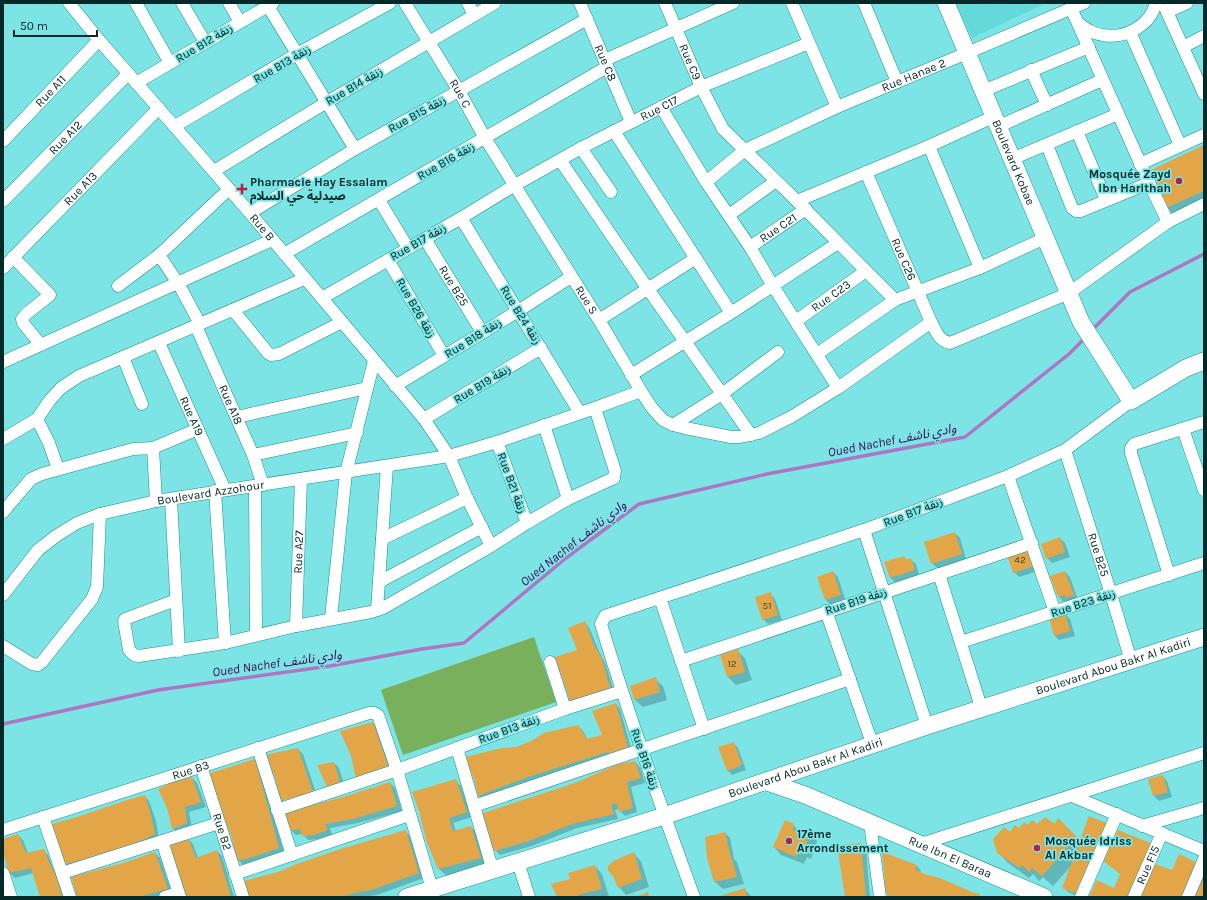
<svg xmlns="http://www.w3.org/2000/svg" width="1207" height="900" viewBox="0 0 1207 900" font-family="Karla,'Noto Sans Arabic',sans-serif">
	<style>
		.built { fill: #63d9d9 }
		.green { fill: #79b05c }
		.shadow { fill: #0003 }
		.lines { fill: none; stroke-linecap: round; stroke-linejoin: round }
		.stream { stroke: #ae75c5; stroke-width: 3.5 }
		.building { fill: #e2a649 }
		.street-casing { stroke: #179192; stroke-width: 13 }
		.secondary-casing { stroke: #179192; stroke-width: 18 }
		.street { stroke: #fff; stroke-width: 12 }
		.secondary { stroke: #fff; stroke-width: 17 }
		.poi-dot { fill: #b52341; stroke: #7ce4e5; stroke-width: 1.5 }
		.labels { text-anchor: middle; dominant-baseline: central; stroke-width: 3.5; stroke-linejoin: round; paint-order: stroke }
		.number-label { font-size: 10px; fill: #3c4830 }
		.street-label { font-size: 12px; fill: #052828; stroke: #7ce4e5 }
		.poi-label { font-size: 12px; font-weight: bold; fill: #052828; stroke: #7ce4e5; text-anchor: start }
		.water-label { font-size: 13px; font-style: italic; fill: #430c56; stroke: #7ce4e5 }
	</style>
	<rect width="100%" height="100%" fill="#7ce4e5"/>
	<path class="built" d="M955,3H1046L972,38Z"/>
	<path class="green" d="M534,637L556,702L403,755L381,690Z"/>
	<g class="shadow">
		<path d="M1204,147V206L1177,218L1167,208Z"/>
		<path d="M955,533L960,538L966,559L937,568L932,563Z"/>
		<path d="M1060,538L1065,543L1070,557L1052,563L1047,558Z"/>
		<path d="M1027,549L1038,571L1019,577L1014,572Z"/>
		<path d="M904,557L908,561L911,560L916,564L919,575L895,582L890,577Z"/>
		<path d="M833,572L838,577L845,599L831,605L826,600Z"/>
		<path d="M1065,572L1070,577L1078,600L1072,602L1069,600L1064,602L1059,597L1052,576Z"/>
		<path d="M770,594L775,599L782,620L768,624L763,619Z"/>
		<path d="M1065,614L1070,619L1075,636L1059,640L1054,635Z"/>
		<path d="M584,622L589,627L598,649L606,665L615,695L578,650Z"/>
		<path d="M737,651L745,658L752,680L736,685L728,677L721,656Z"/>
		<path d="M655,679L663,686L667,700L643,707L635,700L631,686Z"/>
		<path d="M616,704L620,709L632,752L483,800L478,795L517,747L578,726L583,731L588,740L603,736Z"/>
		<path d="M373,723L378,728L393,774L356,778Z"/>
		<path d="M733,743L738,748L746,770L732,775L727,770Z"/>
		<path d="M298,749L303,754L315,790L283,799V801L315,792L286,806L281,801Z"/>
		<path d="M255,760L259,765L284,853L243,865L238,860Z"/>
		<path d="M635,762L640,767L645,783L631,787L637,812L625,816L620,811L619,809L615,810L618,819L577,828L532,846L500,855L495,850L575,784Z"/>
		<path d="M334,763L339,768L345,787L333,791L328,786Z"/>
		<path d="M1163,776L1167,781L1172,797L1159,801L1154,796L1149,780Z"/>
		<path d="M192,778L197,783L206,807L189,812L192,828L177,833L173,828Z"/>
		<path d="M456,781L461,786L472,817L453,823L456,831L471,827L476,832L488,866L447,876L439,869Z"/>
		<path d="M390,783L395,788L402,811L358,823L330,828L332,835L319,839L308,840L303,834L296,835L291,830L344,798Z"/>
		<path d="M144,796L149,801L156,821L159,839L69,869L64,864Z"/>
		<path d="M1058,820L1080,842L1079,897L1068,892L1063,887L1072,865L1053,886L1043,877L1039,881L1033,874L1029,878L1008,863L998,852L1010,834L1019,829L1028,827L1055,825Z"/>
		<path d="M793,825L801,833H809L817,841L811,859L807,857L804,864L781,855L774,847Z"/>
		<path d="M405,831L410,836L424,878L377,895L361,897H250Z"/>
		<path d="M725,833L730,838L734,859L737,862L744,884L723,889L715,882Z"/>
		<path d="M18,835L23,840L28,853L43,850L48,855L53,868L61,882L65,897H41L34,873L15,878L10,873L3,850V840Z"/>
		<path d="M188,839L193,844L198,858L217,851L222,856L234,897H186L170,844Z"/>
		<path d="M861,844L866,849L870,897H846Z"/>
		<path d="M155,853L160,858L172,894L161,897H78L123,864Z"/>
		<path d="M633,853L641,861L649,887L626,895L619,887Z"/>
		<path d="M595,866L602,874L609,897H558L572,879Z"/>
		<path d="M917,866L921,871L920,873L981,897H888L889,895L884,890Z"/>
		<path d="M744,889L752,897H721Z"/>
	</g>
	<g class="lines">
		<g class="stream">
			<path d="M1092,330L1130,292L1204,254"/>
			<path d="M3,724L158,690L330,666L422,649L464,643L566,558L639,504L767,474L965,437L1069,354L1085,338"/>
		</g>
	</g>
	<g class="building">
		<path d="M1204,145V191L1166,208L1149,171Z"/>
		<path d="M955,532L962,554L931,564L924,542Z"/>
		<path d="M1060,537L1065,552L1046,559L1041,544Z"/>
		<path d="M1028,548L1034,566L1013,573L1007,555Z"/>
		<path d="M904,556L906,560L911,558L915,570L890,578L884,562Z"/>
		<path d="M833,571L841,595L825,600L817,577Z"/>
		<path d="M1065,571L1074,595L1066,598L1065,595L1058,597L1050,576Z"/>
		<path d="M771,592L778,615L762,620L755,597Z"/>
		<path d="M1065,613L1070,631L1054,636L1049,618Z"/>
		<path d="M585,621L593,643L602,659L611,690L571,704L555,657L577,650L568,628Z"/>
		<path d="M738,649L745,672L727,677L720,655Z"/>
		<path d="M656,677L660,692L634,700L630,686Z"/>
		<path d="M616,703L628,747L609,754L608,752L528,777L478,796L474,779L465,757L502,748L517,747L533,740L544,733L578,725L587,739L602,735L592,711Z"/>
		<path d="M373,722L389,769L356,779L351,756L340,731Z"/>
		<path d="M734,742L742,765L727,771L718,747Z"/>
		<path d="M298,748L313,792L280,801L275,778L265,755Z"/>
		<path d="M255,759L279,848L253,857L237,861L232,838L207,774Z"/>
		<path d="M635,761L641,778L627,782L633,808L619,812L617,803L611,805L614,814L572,824L526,842L494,851L486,833L480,814L575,783L618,764Z"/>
		<path d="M334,762L340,782L327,787L317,765Z"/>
		<path d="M1163,775L1168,792L1153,796L1148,779Z"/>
		<path d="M192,777L201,802L185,807L187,823L172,829L167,808L158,789L173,782Z"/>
		<path d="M456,779L467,812L449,818L453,831L471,826L481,858L438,869L426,840L419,811L412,792Z"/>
		<path d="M390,782L397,806L353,819L325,824L328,830L314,835L302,836L300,829L290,831L283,813L343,797Z"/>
		<path d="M145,795L151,815L155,834L141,841L110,852L63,865L49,825L80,816L127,800Z"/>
		<path d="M1089,816L1109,824L1080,895L1062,888Z"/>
		<path d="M1045,817L1055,824L1058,818L1077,837L1042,876L1032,868L1029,872L1022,865L1019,868L997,853L993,839L1004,827L1010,832L1015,825L1019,828L1024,822L1028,825L1032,820L1037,824Z"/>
		<path d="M785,820L794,824L793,829L800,834L801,828L810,832L804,852L800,850L796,857L773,847Z"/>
		<path d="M406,830L419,873L371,890L355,893L341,897H249L244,881L278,872L294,865L340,849Z"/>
		<path d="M1118,830L1153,844L1132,897H1089L1097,880L1114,888L1120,874L1102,860L1110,846Z"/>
		<path d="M725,832L730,853L737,877L714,882L707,858L705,837Z"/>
		<path d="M18,834L26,853L44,849L49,862L56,876L62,897H40L31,868L9,873L3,853V839Z"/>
		<path d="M188,838L196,858L217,850L231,897H185L181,879L169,844Z"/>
		<path d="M861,843L866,897H845L837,845Z"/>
		<path d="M155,852L168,889L138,897H77L71,877L123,863Z"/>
		<path d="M634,852L642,879L618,888L613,876L608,871V866L613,861Z"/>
		<path d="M882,852L917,865L915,869L924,874L940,878L972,892L980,894L979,897H887L888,893L882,890L885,883Z"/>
		<path d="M1179,854L1196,862L1182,897H1139L1152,863L1172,870Z"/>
		<path d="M595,865L602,889L578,895V897H557L551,884L570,879L568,873Z"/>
		<path d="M1204,875V897H1195L1201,882Z"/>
		<path d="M745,888L747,897H720V896Z"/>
		<path d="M648,892L649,897H635Z"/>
	</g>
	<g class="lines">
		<g class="street-casing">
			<g id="street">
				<path id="s1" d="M69,3L99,40L250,213L424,419L449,456L467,498L491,546"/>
				<path d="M136,3L170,63"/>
				<path d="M182,3L205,42"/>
				<path d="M229,3L240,22"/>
				<path d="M266,3L355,149"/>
				<path id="s2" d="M405,3L459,91L485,138L599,320L641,391L652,408L663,420L673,425L685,428L731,437H740L759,433L791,417L838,388L931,322"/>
				<path d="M468,3L474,15"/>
				<path id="s3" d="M580,3L631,122"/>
				<path id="s4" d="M665,3L701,87L723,129L797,201L895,300"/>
				<path d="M792,3L837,107"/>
				<path d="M864,3L897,82"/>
				<path d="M1163,3L1204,94"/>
				<path d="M1071,8L1149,183L1168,222"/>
				<path d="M1167,12L1187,3"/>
				<path d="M1078,23C1086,29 1093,34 1103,35C1125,39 1150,26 1156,3"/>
				<path d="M1130,32L1180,145"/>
				<path d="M1183,47L1204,36"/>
				<path d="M605,60L733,3"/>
				<path d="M1031,70L1047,105"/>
				<path d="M136,83L273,3"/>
				<path d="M983,91L1089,47"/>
				<path d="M661,107L706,182L750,247L773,286L838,388"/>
				<path d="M175,126L297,54L390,3"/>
				<path d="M997,127L1102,80"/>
				<path d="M614,131L731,313"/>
				<path d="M1077,131L1106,200"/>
				<path id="s5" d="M3,141L99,40"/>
				<path d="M1047,145L1072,208L1076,211H1081L1149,183"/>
				<path d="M929,146L980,268"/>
				<path d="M581,148L611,192"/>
				<path d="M1012,159L1118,114"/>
				<path d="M560,160L648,289L751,435"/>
				<path d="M1140,164L1204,135"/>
				<path d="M214,171L327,102L495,3"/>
				<path id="s6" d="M866,172L931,322C936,331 939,341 950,343L1069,293L1168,222L1204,204"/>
				<path id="s7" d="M706,182L745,150L837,107L967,53L1084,3"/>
				<path d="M379,200L408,248"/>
				<path id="s8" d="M3,201L128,74"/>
				<path d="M797,201L929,146L993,117"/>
				<path d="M250,213L355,149L587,19"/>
				<path d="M729,215L776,181"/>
				<path d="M461,218L580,413"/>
				<path id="s9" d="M425,239L482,332"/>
				<path id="s10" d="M750,247L806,209"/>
				<path d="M284,254L607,67"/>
				<path d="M159,255L178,283L200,324"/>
				<path d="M13,257L50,295L26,314L22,319L23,323L41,345"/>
				<path d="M388,260L444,356"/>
				<path id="s11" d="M3,268L159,108"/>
				<path d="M118,286L159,255L229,189"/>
				<path id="s12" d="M322,298L461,218L515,185L581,148L701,87L809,43"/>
				<path d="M233,310L268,353L271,355L279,354L342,322"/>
				<path d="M599,320L696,258"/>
				<path id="s13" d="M796,321L866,271"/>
				<path id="s14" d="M196,326L253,455L263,485"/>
				<path id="s15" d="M159,343L225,490"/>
				<path d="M817,354L895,300L980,268L1045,238"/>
				<path d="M123,357L142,404"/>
				<path d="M3,362L272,240"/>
				<path d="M631,375L731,313L838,243"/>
				<path d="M395,386L518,311L571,277"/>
				<path d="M237,417L367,388"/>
				<path d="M37,419L49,443L58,469"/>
				<path d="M424,419L541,348"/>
				<path d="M544,425L568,499"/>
				<path d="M673,425L722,394L778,352"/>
				<path d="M1183,429L1204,490"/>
				<path d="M3,439L37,419L50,400L61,388L79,376L304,279"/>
				<path d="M497,442L527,523"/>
				<path d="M153,448L156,501"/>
				<path id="s16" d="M1065,450L1111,594L1131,661"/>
				<path d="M253,455L357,433"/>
				<path d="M1008,476L1055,612"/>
				<path d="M255,486L256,635"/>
				<path d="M215,491L225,643"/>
				<path d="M171,499L179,651"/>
				<path d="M3,512L31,479L42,474L133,449L153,448L198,429"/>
				<path d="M864,530L927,726"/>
				<path d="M382,539L467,498"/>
				<path d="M939,574L982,710"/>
				<path d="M1169,575L1131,453V448L1134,444L1204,422"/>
				<path d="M379,582L482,527"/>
				<path id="s17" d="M3,595L38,550L56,536L77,523L100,514L156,501L449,456L497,442L595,408L641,391"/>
				<path d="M660,598L704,729"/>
				<path d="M176,600L125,619L124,621L129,650L134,655L139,656L225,643L296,626L371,612L383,608L491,546L527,523L568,499L614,478L615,471L595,408"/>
				<path d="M377,610L387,466"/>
				<path d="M826,611L873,746"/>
				<path d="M331,618L346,473L374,361"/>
				<path id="s18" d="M296,626L301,479"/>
				<path d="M961,642L1204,563"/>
				<path d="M3,646L32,664L38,665L42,662L92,599L97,587L100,514"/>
				<path d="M681,661L1032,543"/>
				<path d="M550,662L565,709"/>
				<path d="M258,748L292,855"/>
				<path d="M457,748L493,871"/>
				<path id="s19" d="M201,766L243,897"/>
				<path d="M1072,796L1204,851"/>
				<path d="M474,806L850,679"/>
				<path d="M277,810L397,770L565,709L622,691"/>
				<path d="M43,817L70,897"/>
				<path d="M870,823L880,897"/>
				<path d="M1142,826L1204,808"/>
				<path id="s20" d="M3,830L369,713H374L378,715L397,770L432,889"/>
				<path d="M162,841L180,897"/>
				<path d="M921,844L1204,753"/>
				<path d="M518,862L529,897"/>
				<path d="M3,873L11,897"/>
				<path d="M62,873L219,823"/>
				<path d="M235,874L409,815"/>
				<path d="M165,897L178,893"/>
				<path d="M694,897C661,807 629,716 601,624L605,616L864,530L1008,476L1065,450L1131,401"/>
				<path d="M1081,897L1117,814"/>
				<path id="s21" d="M1134,897L1162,833"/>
				<path d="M1188,897L1204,859"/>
			</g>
		</g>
		<g class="secondary-casing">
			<g id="secondary">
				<path id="s22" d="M946,3L1081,322L1131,401L1186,368L1204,361"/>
				<path id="s23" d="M767,782L805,795L1044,897"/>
				<path id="s24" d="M407,897L664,816L927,726L1204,637"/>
			</g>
		</g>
		<use href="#street" class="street"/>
		<use href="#secondary" class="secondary"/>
	</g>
	<g class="poi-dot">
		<circle cx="1179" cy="181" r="4"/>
		<path d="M240 183h4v4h4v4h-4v4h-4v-4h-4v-4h4z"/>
		<circle cx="789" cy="841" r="4"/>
		<circle cx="1037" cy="848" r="4"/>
	</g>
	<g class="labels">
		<g class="number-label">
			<text x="1020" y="560">42</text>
			<text x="767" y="606">51</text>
			<text x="732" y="664">12</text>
		</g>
		<g class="street-label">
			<text transform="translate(204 43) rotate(-31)">Rue B12 زنقة</text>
			<text stroke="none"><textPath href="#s4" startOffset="64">Rue C9</textPath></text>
			<text stroke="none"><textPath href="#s3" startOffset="65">Rue C8</textPath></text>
			<text transform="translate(282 64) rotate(-30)">Rue B13 زنقة</text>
			<text stroke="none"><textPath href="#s7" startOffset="235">Rue Hanae 2</textPath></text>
			<text transform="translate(354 86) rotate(-30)">Rue B14 زنقة</text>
			<text stroke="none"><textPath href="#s5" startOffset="69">Rue A11</textPath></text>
			<text stroke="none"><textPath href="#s2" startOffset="106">Rue C</textPath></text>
			<text stroke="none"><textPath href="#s12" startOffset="387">Rue C17</textPath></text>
			<text transform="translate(417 114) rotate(-29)">Rue B15 زنقة</text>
			<text stroke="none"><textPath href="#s8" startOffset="89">Rue A12</textPath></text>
			<text transform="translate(446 161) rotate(-30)">Rue B16 زنقة</text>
			<text stroke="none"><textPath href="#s22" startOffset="173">Boulevard Kobae</textPath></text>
			<text stroke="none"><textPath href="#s11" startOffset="111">Rue A13</textPath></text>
			<text stroke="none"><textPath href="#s1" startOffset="296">Rue B</textPath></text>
			<text stroke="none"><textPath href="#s10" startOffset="34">Rue C21</textPath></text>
			<text transform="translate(418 242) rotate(-30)">Rue B17 زنقة</text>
			<text stroke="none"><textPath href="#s6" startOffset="95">Rue C26</textPath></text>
			<text stroke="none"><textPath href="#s9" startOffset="55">Rue B25</textPath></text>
			<text stroke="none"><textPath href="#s13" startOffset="43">Rue C23</textPath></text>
			<text stroke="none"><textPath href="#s2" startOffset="348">Rue S</textPath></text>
			<text transform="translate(416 308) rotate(60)">Rue B26 زنقة</text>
			<text transform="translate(521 315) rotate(58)">Rue B24 زنقة</text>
			<text transform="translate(473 338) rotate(-32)">Rue B18 زنقة</text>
			<text transform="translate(482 384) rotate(-31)">Rue B19 زنقة</text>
			<text stroke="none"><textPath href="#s14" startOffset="86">Rue A18</textPath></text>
			<text stroke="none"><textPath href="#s15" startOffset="80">Rue A19</textPath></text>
			<text transform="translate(512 483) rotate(70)">Rue B21 زنقة</text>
			<text stroke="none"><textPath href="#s17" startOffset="242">Boulevard Azzohour</textPath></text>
			<text transform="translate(913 512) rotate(-21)">Rue B17 زنقة</text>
			<text stroke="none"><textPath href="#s18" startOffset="74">Rue A27</textPath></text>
			<text stroke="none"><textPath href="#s16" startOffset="110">Rue B25</textPath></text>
			<text transform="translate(856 601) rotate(-18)">Rue B19 زنقة</text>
			<text transform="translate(1083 603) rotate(-18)">Rue B23 زنقة</text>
			<text stroke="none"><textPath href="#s24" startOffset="743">Boulevard Abou Bakr Al Kadiri</textPath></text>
			<text transform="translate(509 729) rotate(-20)">Rue B13 زنقة</text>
			<text transform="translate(645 759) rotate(71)">Rue B16 زنقة</text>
			<text stroke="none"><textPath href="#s24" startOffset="419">Boulevard Abou Bakr Al Kadiri</textPath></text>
			<text stroke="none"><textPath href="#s20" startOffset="197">Rue B3</textPath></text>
			<text stroke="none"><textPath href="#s19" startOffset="69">Rue B2</textPath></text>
			<text stroke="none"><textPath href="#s23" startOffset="198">Rue Ibn El Baraa</textPath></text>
			<text stroke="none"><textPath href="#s21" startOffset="35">Rue F15</textPath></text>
		</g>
		<g class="poi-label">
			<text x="1171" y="174" text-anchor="end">Mosquée Zayd<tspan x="1171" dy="14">ibn Harithah</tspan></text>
			<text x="250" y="182">Pharmacie Hay Essalam<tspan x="250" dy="14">صيدلية حي السلام</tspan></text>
			<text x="797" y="834">17ème<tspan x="797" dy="14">Arrondissement</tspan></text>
			<text x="1045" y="841">Mosquée Idriss<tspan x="1045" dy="14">Al Akbar</tspan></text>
		</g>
		<g class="water-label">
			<text transform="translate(892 440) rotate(-11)">Oued Nachef وادي ناشف</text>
			<text transform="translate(573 543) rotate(-38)">Oued Nachef وادي ناشف</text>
			<text transform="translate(277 663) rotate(-8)">Oued Nachef وادي ناشف</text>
		</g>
	</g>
	<rect width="1207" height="900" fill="none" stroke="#052828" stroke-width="8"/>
	<path d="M14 30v6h83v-6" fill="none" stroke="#052828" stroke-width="2"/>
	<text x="20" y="30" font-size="12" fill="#052828" stroke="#7ce4e5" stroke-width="3" paint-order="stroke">50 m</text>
</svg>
